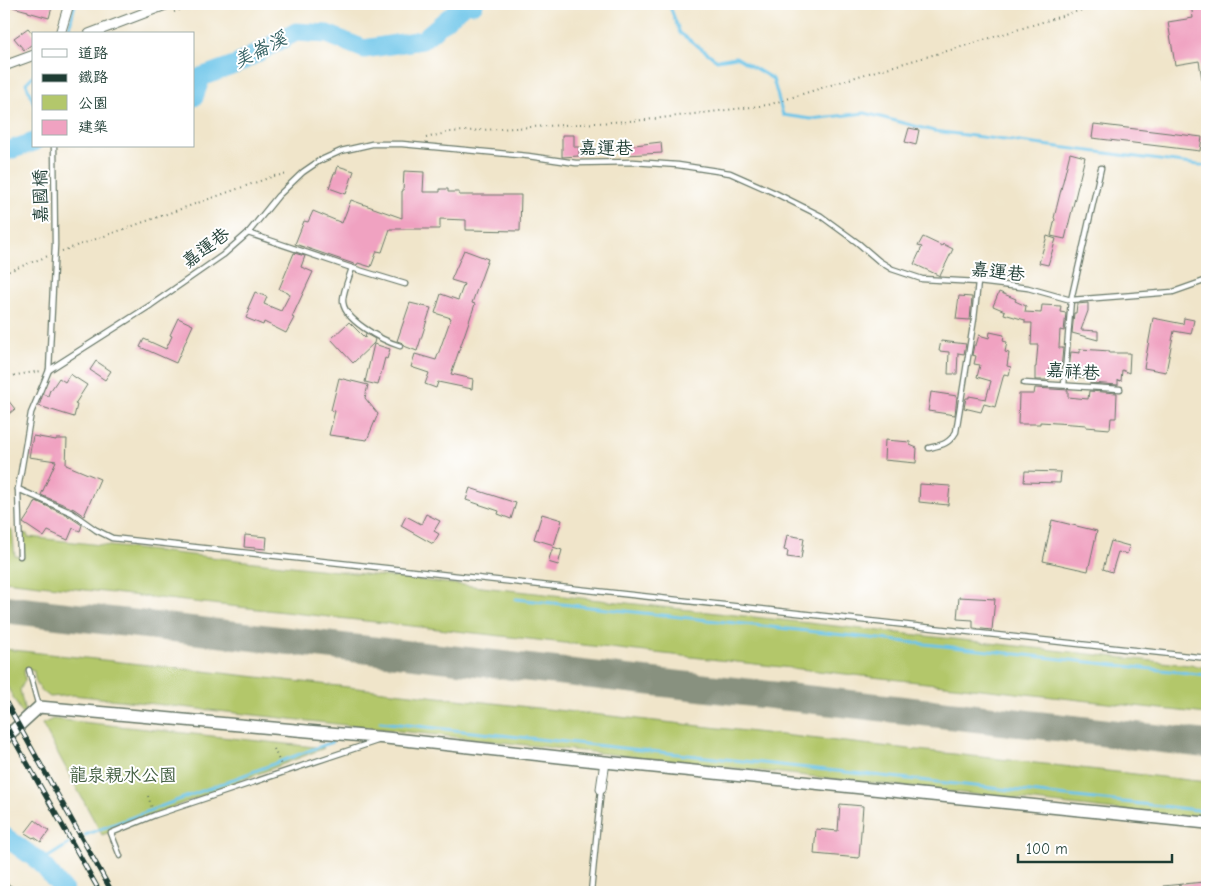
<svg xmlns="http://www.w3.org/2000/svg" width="1211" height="896" viewBox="0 0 1211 896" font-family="'Comic Neue','LXGW WenKai TC',sans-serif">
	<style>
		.green { fill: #b3c76b; stroke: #698250 }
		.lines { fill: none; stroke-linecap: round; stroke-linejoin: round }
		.stream { stroke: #6bc4e9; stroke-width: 3 }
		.river { stroke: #6bc4e9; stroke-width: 19 }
		.taxiway { stroke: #88917f; stroke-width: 28 }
		.building { fill: #f0a2c1 }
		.service-casing { stroke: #687868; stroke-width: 7 }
		.minor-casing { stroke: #687868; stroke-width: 11 }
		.tertiary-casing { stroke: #687868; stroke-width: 14 }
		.path { stroke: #687868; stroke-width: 2; stroke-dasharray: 1 4; stroke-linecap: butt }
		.service { stroke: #fff; stroke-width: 4.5 }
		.minor { stroke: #fff; stroke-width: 9 }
		.tertiary { stroke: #fff; stroke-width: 11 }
		.rail-casing { stroke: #1f3d34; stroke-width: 5 }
		.rail { stroke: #fff; stroke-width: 3; stroke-dasharray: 9; stroke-linecap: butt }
		.labels { text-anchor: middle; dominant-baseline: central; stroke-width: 4; stroke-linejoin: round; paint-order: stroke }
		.street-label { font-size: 18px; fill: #1f3d34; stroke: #fff }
		.park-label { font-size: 18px; fill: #446042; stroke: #fff }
		.water-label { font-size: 19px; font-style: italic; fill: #325f61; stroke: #fff }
	</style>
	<rect width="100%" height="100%" fill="#fff"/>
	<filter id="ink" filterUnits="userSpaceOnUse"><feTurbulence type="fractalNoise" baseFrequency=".02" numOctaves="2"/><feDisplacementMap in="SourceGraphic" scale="10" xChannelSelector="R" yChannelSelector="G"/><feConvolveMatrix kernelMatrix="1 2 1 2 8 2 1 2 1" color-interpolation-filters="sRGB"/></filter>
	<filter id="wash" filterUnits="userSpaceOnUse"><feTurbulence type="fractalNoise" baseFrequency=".0096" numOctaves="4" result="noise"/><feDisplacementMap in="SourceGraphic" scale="20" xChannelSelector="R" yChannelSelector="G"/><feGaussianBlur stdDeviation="1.12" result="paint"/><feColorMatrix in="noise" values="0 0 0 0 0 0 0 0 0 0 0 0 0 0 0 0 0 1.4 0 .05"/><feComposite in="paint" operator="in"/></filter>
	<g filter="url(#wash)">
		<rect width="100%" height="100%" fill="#f0e5ca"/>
		<g class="green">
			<path d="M4,528L12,530L15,556L24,557L22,533L27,534L28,537L1207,667V714L4,581Z"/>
			<path d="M4,649L1207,782V819L1161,815L73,695L50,697C39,689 35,685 34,671L24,669L25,680L20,690L25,713L23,715L4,681Z"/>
			<path d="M53,719L324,748L102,835L42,724Z"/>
		</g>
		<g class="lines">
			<g class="stream">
				<path d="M669,4L680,33L717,60L736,57L773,79L783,115L811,119L865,113L934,131L1207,166"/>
				<path d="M65,34L69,29L75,4"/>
				<path d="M34,75L26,83L34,104"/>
				<path d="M516,599L1207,675"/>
				<path d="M380,722L1207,811"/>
				<path d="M85,835L332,742"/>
				<path d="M40,862L69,844"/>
			</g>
			<g class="river">
				<path d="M194,97L201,77L237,64L296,32L327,34L364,49L422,40L465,4H474"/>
				<path d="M4,152L34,142"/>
				<path d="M4,836L40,862L65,892"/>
			</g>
			<path class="taxiway" d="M4,609L1207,744"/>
		</g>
		<g id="blocks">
			<g class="building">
				<path d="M13,4H53L49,18L28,12V11L13,7Z"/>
				<path d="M1191,4H1207V84L1203,85L1199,61L1175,65L1168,22L1193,18Z"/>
				<path d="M28,28L34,35V43L24,50L14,38Z"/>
				<path d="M1094,124L1202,137L1200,151L1092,138Z"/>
				<path d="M909,128L919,130L916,145L905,142Z"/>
				<path d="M562,135H574V147H579V156L562,157Z"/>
				<path d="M661,142L662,153L626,155V146Z"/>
				<path d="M1070,153L1085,157L1065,239L1051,236L1055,219L1054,218Z"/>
				<path d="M338,166L354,171L346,194L329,188L334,173H336Z"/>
				<path d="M404,171L424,172L423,192H440V189H448V192H459V195H521L520,231L466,230V220L440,219V229H390L382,252L377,251L371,267L358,263L357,265L295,244L304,221L308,222L313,211L342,223L351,200L402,218V191H403Z"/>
				<path d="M1047,236L1056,239L1048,265L1039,263Z"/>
				<path d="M923,237L942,246L943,244L953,249L940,276L914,264L922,247L918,246Z"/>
				<path d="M464,250L488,259L472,303L475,304L451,374L473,379L472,389L438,382L436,388L425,384L429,373L411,367L415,354L436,360L451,318L435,313L441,294L458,300L464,284L451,280Z"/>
				<path d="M294,253L305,256L301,267L313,272L292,317L294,318L286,333L264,322L263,325L246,318L250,309L248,308L255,292L267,297L264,304L281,311L290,294L279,289Z"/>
				<path d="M999,292L1016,299L1015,301L1026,306L1025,312L1041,313L1042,305L1061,306L1060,312L1066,313L1064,331L1060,330L1059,348H1063L1061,369L1050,368L1049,380H1035V367H1036L1038,345H1031L1032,323H1025V320L1004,314L1005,311L993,306Z"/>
				<path d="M959,296L972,297L970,320L956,319Z"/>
				<path d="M410,303L431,308L417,351L404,346L403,343L397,341Z"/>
				<path d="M1088,303V311L1081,330L1098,331V340L1072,333L1074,313H1076L1077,304Z"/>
				<path d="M178,318L193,325L176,363L140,347L144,339L166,349L172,336L170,335Z"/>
				<path d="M1153,318L1183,324L1184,318L1194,320L1191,334L1174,331L1166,372L1144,368Z"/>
				<path d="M349,322L365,338L366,334L375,339L374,343L353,363L331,339Z"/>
				<path d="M990,332L1004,335L1003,341L1007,342L1005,352L1009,353L1007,366L1011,367L1009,375L1004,374L995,407L984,404L981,412L964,408L966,398H969V396L986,399L991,381L977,377L980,365L974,364L976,356L972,355L974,345H976L979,335L989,338Z"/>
				<path d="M941,341L966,344L964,354L958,353L957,374H948L949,352L939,351Z"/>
				<path d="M374,344L390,349L387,359L385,358L378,385L365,382Z"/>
				<path d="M1080,349L1110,351L1109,353H1130L1129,373L1122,370L1121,381L1118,380V385L1090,383V378L1073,377L1074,369H1069L1071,352L1080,353Z"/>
				<path d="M96,361L111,371L105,380L90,370Z"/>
				<path d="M70,374L87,385L75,404L77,405L74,417L39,406L43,394L48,396L50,390H51L59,378L65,382Z"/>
				<path d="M339,378L368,385L365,398L378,414L367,440L329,435L335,411L331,410Z"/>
				<path d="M1035,388L1068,390V397L1088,399L1089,391L1117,393L1116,418H1111L1110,429L1086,427V425L1072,424L1040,422V424H1018L1019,394H1034Z"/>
				<path d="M931,392L957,396L955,415L928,411Z"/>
				<path d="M4,395L15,409L4,418Z"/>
				<path d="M33,436L56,440V439H67L66,465L100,479L84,516L74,509L41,495L56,461L29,457Z"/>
				<path d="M885,440L910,442V445L917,448L916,463L884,460Z"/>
				<path d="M1025,471L1061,472L1060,483L1024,482Z"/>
				<path d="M920,484L950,486L948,505L919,502Z"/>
				<path d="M470,488L516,503L511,519L498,514L499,511L466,500Z"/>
				<path d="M36,501L70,517L82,525L80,531L73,528L68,540L48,531L44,537L23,523L32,509Z"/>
				<path d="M426,514L440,521L434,531L439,534L433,544L401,526L406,516L421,524Z"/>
				<path d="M542,514L562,520L554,545L534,539Z"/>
				<path d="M1052,520L1097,531L1088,571L1043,561Z"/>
				<path d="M245,535L267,537L266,549L244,547Z"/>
				<path d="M787,535L804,538L801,559L787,557L788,551L784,550Z"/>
				<path d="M1111,541L1129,546L1127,554L1118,552L1112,572L1103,569Z"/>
				<path d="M553,547L562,550L558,565L548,562Z"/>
				<path d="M959,597L995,599L992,630L973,628V620L957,619Z"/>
				<path d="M840,804L863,806L859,858L814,854L816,829L838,831Z"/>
				<path d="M35,820L49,831L41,842L34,837L33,838L25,833Z"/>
				<path d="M1204,882L1205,892H1163V886Z"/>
			</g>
		</g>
	</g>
	<g filter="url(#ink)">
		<use href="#blocks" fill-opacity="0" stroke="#687868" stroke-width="1"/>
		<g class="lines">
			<g class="service-casing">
				<g id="service">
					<path d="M248,233L352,268L405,284"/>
					<path d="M352,268C349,278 344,289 343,299C341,320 384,341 400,346"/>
					<path d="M49,370L151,305L223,255L248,233L278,196L303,172L319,161L341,151L372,144H402L528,156L576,163L633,162L678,165L730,173L773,192L821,216L858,243L879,261L892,269L922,279L978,282L1028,288L1071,300L1173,292L1207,280"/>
					<path d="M1024,383L1120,389"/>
					<path d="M1064,385L1071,300L1101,168"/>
					<path d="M929,448C942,445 949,444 956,432L974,319L978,282"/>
					<path d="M18,489L72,513L96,530L112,538L1207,658"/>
					<path d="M20,556L18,489L31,413L49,370L55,245L54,146"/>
					<path d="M29,670L39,707"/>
					<path d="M120,856L111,833L155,815L377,741"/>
					<path d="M591,892L601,789"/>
				</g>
			</g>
			<g class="minor-casing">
				<g id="minor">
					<path d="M60,34L69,4"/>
					<path d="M89,34L168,4"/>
					<path d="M4,66L34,55"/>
					<path d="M601,789L605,762"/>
					<path d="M4,888L12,892"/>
				</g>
			</g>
			<g class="tertiary-casing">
				<path id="tertiary" d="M4,739L39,707L386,738L605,762L1207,823"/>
			</g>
			<g class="path">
				<path d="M174,12L195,4"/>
				<path d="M426,138L450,132L645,120L768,105L862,75L961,47L1101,4"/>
				<path d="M62,251L274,176L289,174"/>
				<path d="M4,273L48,256"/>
				<path d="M4,377L41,371"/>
				<path d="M274,749L281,765"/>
				<path d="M148,796L152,808"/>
			</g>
			<use href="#service" class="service"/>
			<use href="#minor" class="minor"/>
			<use href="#tertiary" class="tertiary"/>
			<g class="rail-casing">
				<g id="rail">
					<path d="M4,699L112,892"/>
					<path d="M4,722L100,892"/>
				</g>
			</g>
			<use href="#rail" class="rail"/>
		</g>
	</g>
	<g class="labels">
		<g class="street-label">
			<text x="606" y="148">嘉運巷</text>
			<text transform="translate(41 196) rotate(-91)">嘉國橋</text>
			<text transform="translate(206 248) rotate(-37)">嘉運巷</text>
			<text transform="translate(998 272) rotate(6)">嘉運巷</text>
			<text transform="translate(1073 372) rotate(4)">嘉祥巷</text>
		</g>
		<g class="park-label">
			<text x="123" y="775">龍泉親水公園</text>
		</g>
		<g class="water-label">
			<text transform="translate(260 50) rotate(-27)">美崙溪</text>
		</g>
	</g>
	<rect width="1211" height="896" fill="none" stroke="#fff" stroke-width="20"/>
	<rect x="32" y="32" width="162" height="115" fill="#ffffff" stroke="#a5b1ae"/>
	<rect x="42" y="49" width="25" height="8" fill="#ffffff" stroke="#a5b1ae"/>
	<text x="78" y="58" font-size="15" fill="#1f3d34">道路</text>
	<rect x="42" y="74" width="25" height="8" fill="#1f3d34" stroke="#a5b1ae"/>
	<text x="78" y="82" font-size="15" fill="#1f3d34">鐵路</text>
	<rect x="42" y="95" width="25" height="15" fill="#b3c76b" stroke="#a5b1ae"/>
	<text x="78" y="108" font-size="15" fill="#1f3d34">公園</text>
	<rect x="42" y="120" width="25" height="15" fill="#f0a2c1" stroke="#a5b1ae"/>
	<text x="78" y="132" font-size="15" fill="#1f3d34">建築</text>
	<path d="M1018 854v8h154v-8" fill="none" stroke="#1f3d34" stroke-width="2.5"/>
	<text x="1026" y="854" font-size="15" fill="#1f3d34" stroke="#ffffff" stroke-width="4" paint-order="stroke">100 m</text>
</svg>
